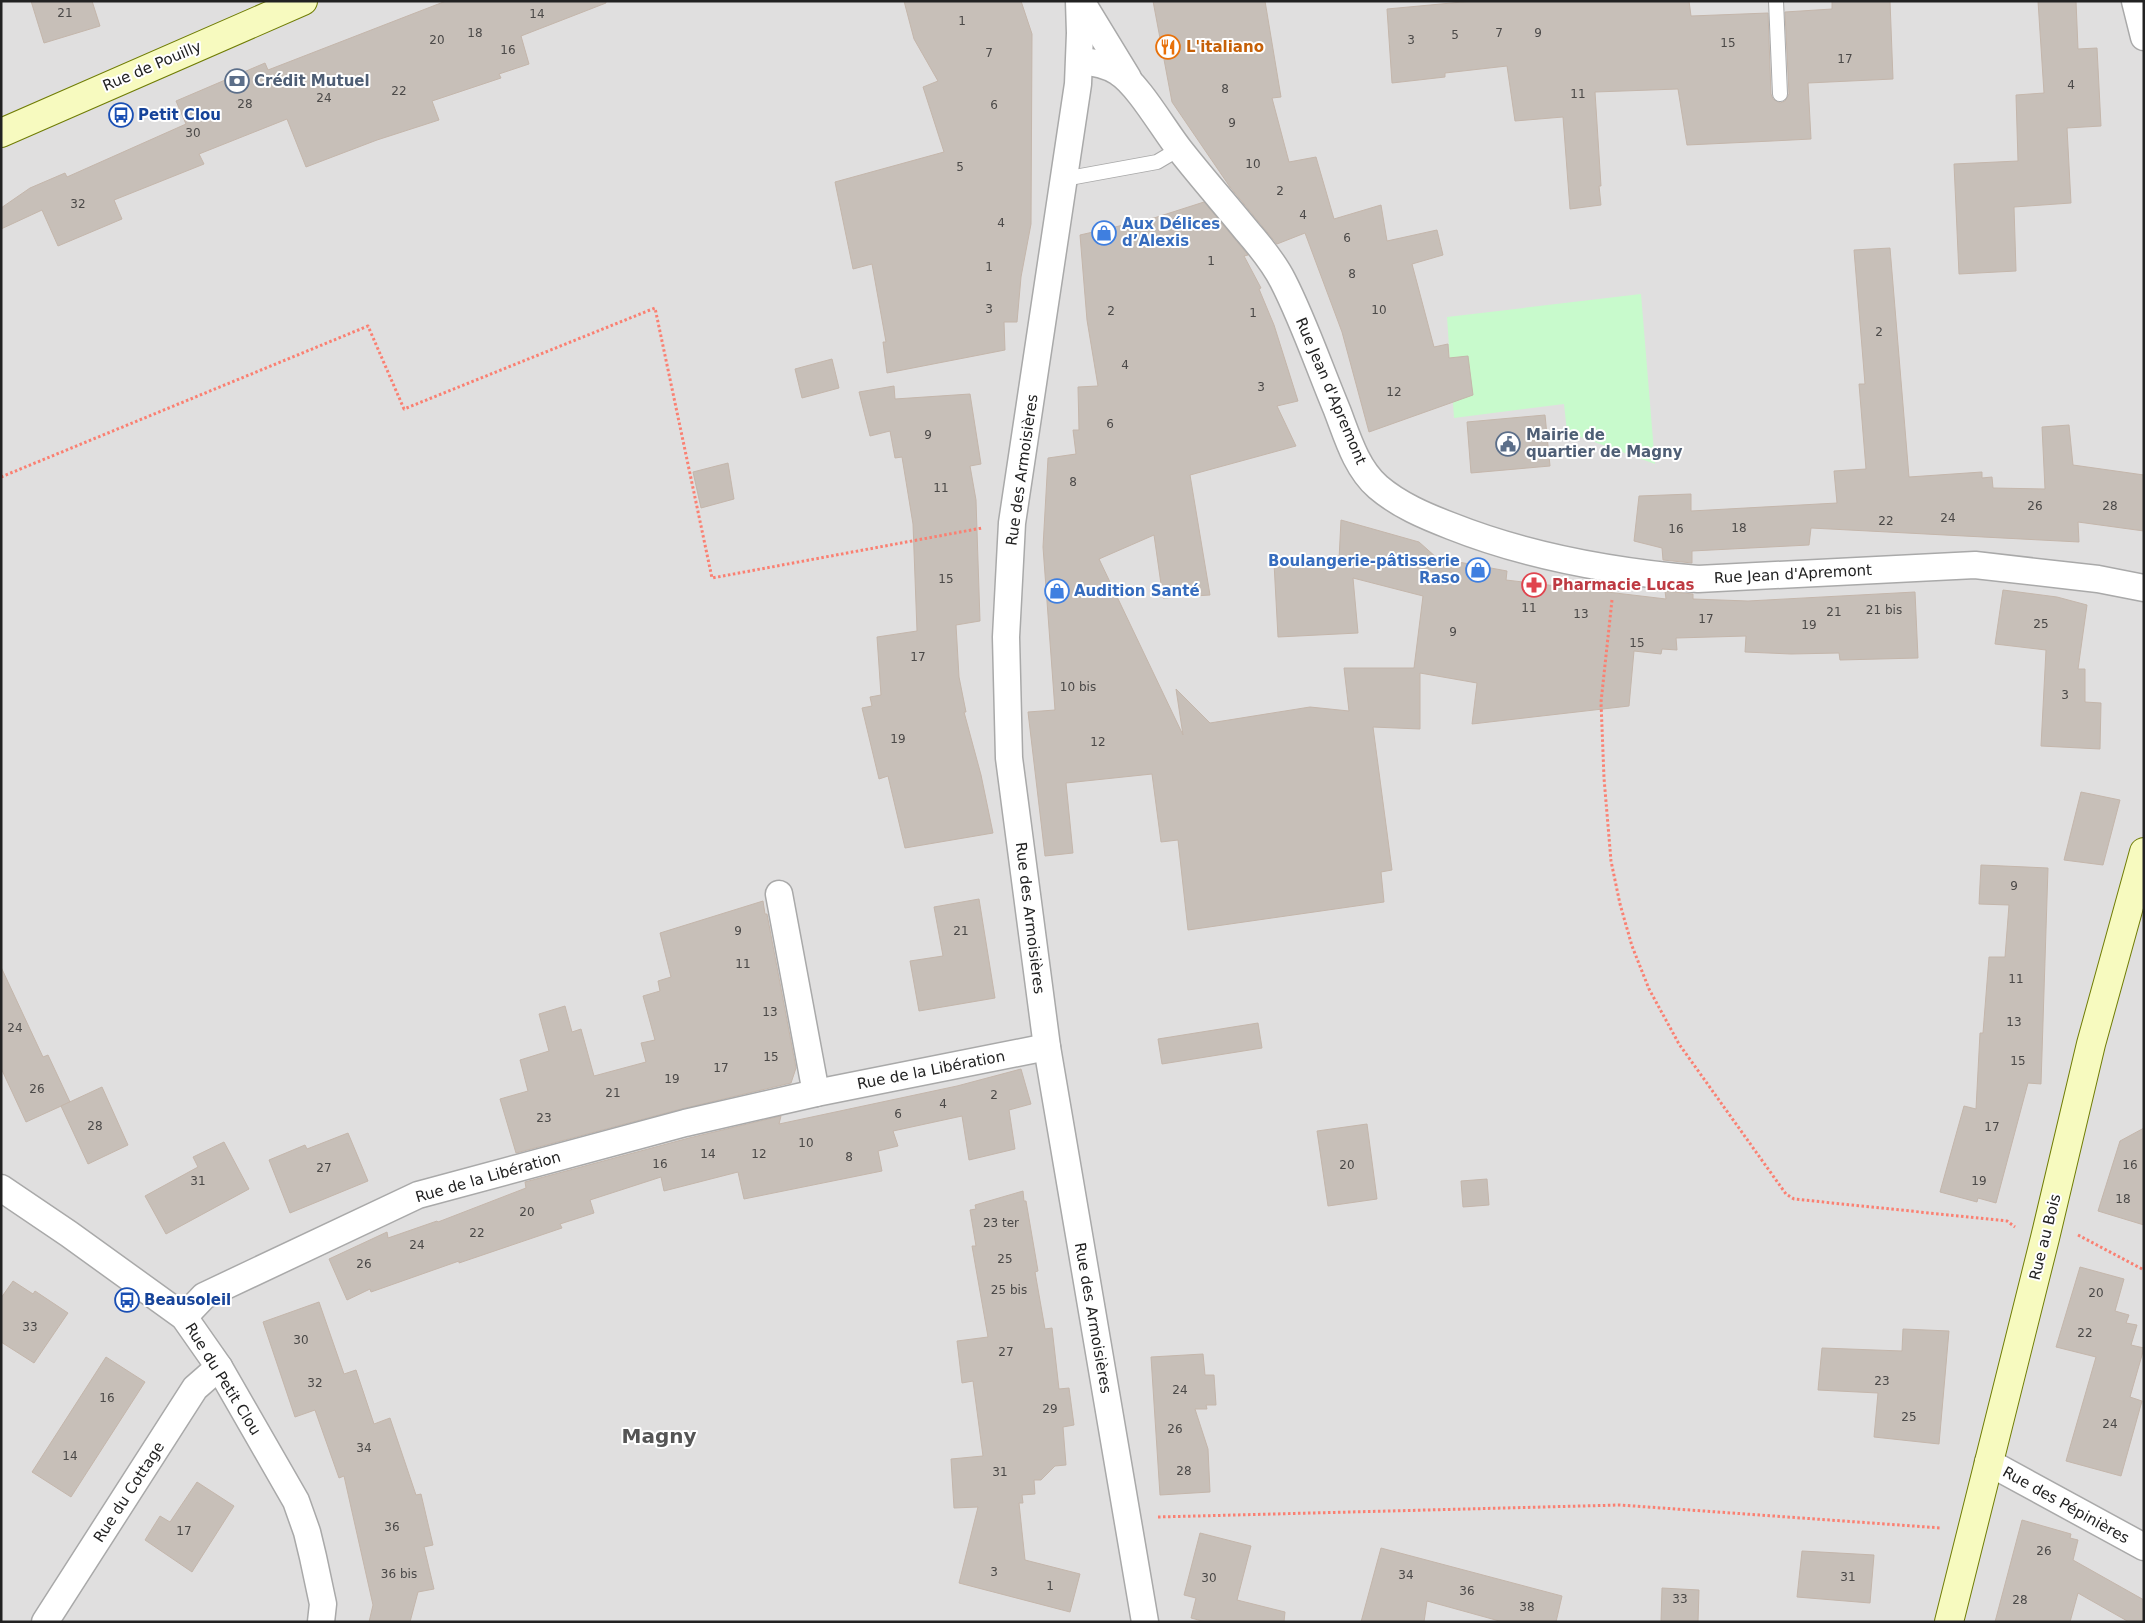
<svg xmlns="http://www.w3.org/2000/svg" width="2145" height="1623" viewBox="0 0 2145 1623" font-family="'DejaVu Sans',sans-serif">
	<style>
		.residential { fill: #e0dfdf }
		.park { fill: #c8facc }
		.building { fill: #c7bfb8; stroke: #c4b6ab }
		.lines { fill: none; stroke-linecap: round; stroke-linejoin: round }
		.service-casing { stroke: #a9a9a9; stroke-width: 16 }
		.minor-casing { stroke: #a9a9a9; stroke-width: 29 }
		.secondary-casing { stroke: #707d05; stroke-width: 30 }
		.path { stroke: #fa8072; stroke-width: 3; stroke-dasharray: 2.5 2.5; stroke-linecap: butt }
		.service { stroke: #fff; stroke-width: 14 }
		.minor { stroke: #fff; stroke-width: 26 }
		.secondary { stroke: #f7fabf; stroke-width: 28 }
		.labels { text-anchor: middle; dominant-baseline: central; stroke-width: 4; stroke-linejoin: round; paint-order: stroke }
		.number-label { font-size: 12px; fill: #4b4948 }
		.food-label { font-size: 15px; font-weight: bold; fill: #c56008; stroke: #fff; text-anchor: start }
		.street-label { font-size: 15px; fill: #222; stroke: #fff }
		.service-label { font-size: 15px; font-weight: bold; fill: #4e5e75; stroke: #fff; text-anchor: start }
		.transit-label { font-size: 15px; font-weight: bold; fill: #164399; stroke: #fff; text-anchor: start }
		.shop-label { font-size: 15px; font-weight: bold; fill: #366cbe; stroke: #fff; text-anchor: start }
		.health-label { font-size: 15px; font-weight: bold; fill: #be3a42; stroke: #fff; text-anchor: start }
		.district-label { font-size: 20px; font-weight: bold; fill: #555; stroke: #fff }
	</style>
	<rect width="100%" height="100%" fill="#f2efe9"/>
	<rect class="residential" x="1" y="1" width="2143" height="1621"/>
	<path class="park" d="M1641,294L1655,464L1567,432L1564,404L1454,418L1447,317Z"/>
	<g class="building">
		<path d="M31,1H92L100,26L44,43Z"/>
		<path d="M446,1H606V3L521,36L529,64L499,74L501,78L432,101L439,120L377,140L306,167L287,119L199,154L204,164L114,200L122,219L58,246L42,210L1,229V208L30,188L65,173L67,177L186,124L176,101L265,63L268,70Z"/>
		<path d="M904,1H1021L1032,34L1031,224L1021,277L1017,322H1004L1005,350L887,373L883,342H886L872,264L853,269L835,182L944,152L923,87L938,81L914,39Z"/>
		<path d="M1153,1H1265L1281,97L1272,98L1289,162L1316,157L1334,219L1381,205L1387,241L1437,230L1443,255L1412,264L1434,347L1448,344L1449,358L1468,356L1473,395L1369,432L1342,332L1305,233L1277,244L1230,187L1172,102Z"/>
		<path d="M1473,1H1689L1691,16L1768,13L1771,94L1773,99L1780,103L1785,101L1789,94L1785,12L1832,9V1H1890L1893,79L1808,83L1811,139L1772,141L1687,145L1678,89L1595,92L1601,186H1599L1601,205L1570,209L1563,117L1515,121L1507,66L1445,73V77L1392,83L1387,9Z"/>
		<path d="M2038,1H2076L2078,49L2097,48L2101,126L2067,128L2071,203L2014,207L2016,271L1959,274L1954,164L2018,161L2016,95L2044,93Z"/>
		<path d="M1204,202L1248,255L1244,256L1261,288L1259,289L1274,325L1298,401L1277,406L1296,446L1190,475L1210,595L1163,598L1154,535L1099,559L1183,735L1176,689L1210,723L1310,707L1349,711L1344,668H1414L1423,596L1353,578L1358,633L1278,637L1274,563L1339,560L1341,520L1419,542L1437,558L1507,571L1506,580L1666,599L1665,591L1693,594V599L1748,601L1915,592L1918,658L1840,660L1839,653L1791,654L1745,652L1746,636L1676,638L1677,650L1662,649L1661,654L1634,651L1629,706L1472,724L1477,683L1420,673V729L1373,727L1392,870L1381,872L1384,902L1188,930L1178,840L1161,842L1152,774L1066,783L1073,853L1045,856L1028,712L1055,710L1043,547L1048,458L1076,454L1073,430H1079L1078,387L1098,386L1087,320L1080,235L1154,218Z"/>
		<path d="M1890,248L1909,477L1982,472V478L1992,477L1993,488L2045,489L2042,427L2069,425L2073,465L2144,475V531L2078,522L2079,542L1811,528L1809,545L1692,551V563L1663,560L1662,548L1634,541L1639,496L1691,494V511L1837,503L1834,471L1866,469L1859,384H1865L1854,250Z"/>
		<path d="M832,359L839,388L802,398L795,369Z"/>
		<path d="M894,386L895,399L970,394L981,464L970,466L976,500L980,621L956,625L959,677L966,712H964L981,775L993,833L905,848L888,776L879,779L862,708L872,706L870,697L881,695L877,637L917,631L913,524L902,457L895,458L890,431L870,436L859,392Z"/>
		<path d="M1545,415L1550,466L1471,473L1467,422Z"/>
		<path d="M728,463L734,499L701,508L693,472Z"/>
		<path d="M2003,590L2057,597L2087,605L2078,669H2085V702L2101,703L2100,749L2041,746L2046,650L1995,644Z"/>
		<path d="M2081,792L2120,800L2103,865L2064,860Z"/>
		<path d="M1981,865L2048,868L2041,1084L2028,1083L1996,1203L1978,1198L1977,1202L1940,1192L1964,1106L1976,1109L1980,1033H1983L1989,957H2005L2009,905L1979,904Z"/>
		<path d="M979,899L995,998L919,1011L910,961L943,956L934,907Z"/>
		<path d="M763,901L765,914H767L796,1068L791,1083L681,1109L516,1153L500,1099L528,1091L520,1060L549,1051L539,1014L565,1006L572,1032L581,1029L594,1076L646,1062L641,1043L655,1040L643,996L660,991L658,981L671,977L660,933Z"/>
		<path d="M1,967L43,1057L48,1055L70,1102L26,1122L1,1068Z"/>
		<path d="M1258,1023L1262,1048L1162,1064L1158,1039Z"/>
		<path d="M1021,1069L1031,1104L1009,1110L1015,1149L969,1160L962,1116L893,1131L898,1146L878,1151L882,1171L744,1199L738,1172L664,1191L661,1177L590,1200L594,1213L560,1224L562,1228L459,1263V1261L371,1292L370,1289L347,1300L329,1259L387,1232L388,1238L437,1221L438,1222L526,1188L525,1182L689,1138L781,1116L779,1124L957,1086Z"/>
		<path d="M102,1087L128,1145L88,1164L61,1106Z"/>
		<path d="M1367,1124L1377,1199L1328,1206L1317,1131Z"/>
		<path d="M2144,1128V1225L2098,1211L2120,1141Z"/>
		<path d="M348,1133L368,1181L290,1213L269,1160L305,1145L307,1149Z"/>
		<path d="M224,1142L249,1189L166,1234L145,1196L198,1167L193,1157Z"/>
		<path d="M1487,1179L1489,1205L1463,1207L1461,1181Z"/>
		<path d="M1023,1191L1024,1201H1026L1038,1271L1035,1272L1045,1329L1052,1328L1059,1389L1069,1388L1074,1425L1063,1427L1066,1465L1055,1466L1041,1480H1034L1035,1494L1022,1495L1023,1503H1019L1025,1560L1080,1574L1070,1612L959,1583L978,1507L954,1508L951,1459L983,1456L973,1381L962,1383L957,1341L988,1337L972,1246H976L970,1210L976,1209L975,1205Z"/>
		<path d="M2080,1267L2124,1279L2115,1311L2129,1315L2126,1323L2137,1325L2131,1345L2144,1348L2130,1397L2142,1401L2121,1476L2066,1461L2096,1357L2056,1347Z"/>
		<path d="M13,1281L33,1294L35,1291L68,1313L34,1363L1,1342V1298Z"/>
		<path d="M319,1302L344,1374L356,1370L374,1424L390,1418L416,1495L421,1494L433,1545L424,1547L434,1589L418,1592L410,1622H369L373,1605L344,1476L339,1478L315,1410L295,1417L263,1322Z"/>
		<path d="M1903,1329L1949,1331L1939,1444L1874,1437L1878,1393L1818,1390L1822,1348L1902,1351Z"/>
		<path d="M1203,1354L1205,1375H1214L1216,1405H1206L1207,1409H1195L1208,1449L1210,1492L1160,1495L1151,1357Z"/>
		<path d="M106,1357L145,1382L71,1497L32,1472Z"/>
		<path d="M197,1482L234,1506L192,1572L145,1540L160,1516L170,1522Z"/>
		<path d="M2022,1520L2071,1534L2070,1538L2078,1540L2073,1560L2144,1600V1622H2129L2078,1593L2070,1622H1995Z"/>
		<path d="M1200,1533L1251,1546L1237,1600L1285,1612L1284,1622H1206L1191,1618L1196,1598L1184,1595Z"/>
		<path d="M1381,1548L1562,1596L1556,1622H1503L1427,1601L1424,1622H1361Z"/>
		<path d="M1802,1551L1874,1555L1870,1603L1797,1597Z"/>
		<path d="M1662,1588L1699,1590L1698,1622H1661Z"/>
	</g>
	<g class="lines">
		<g class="service-casing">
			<g id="service">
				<path d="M1776,1L1780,94"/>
				<path d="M1064,179L1157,162L1179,149"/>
			</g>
		</g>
		<g class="minor-casing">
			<g id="minor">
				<path d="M1079,1L1080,33L1078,84L1012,523L1006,637L1009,758L1047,1047L1145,1622"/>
				<path d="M1081,1L1128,78"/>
				<path d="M2135,1L2144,37"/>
				<path d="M1080,61C1093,62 1106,64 1118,72C1138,84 1164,130 1180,150C1202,178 1225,204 1247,231C1260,246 1274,263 1283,281C1304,322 1319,367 1337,410C1347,436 1356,468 1378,487C1399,505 1425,516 1451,526C1529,557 1615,572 1698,579L1975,565L2098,579L2144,588"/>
				<path d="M779,894L816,1093"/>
				<path d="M1,1188L69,1234L184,1317L219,1367L296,1501L307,1532L313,1557L323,1604L321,1622"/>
				<path d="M184,1317L204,1296L418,1195L685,1123L816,1093L1047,1047"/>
				<path d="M1988,1462L2144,1547"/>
				<path d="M45,1622L195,1388L219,1367"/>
			</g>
		</g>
		<g class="secondary-casing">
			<g id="secondary">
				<path d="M1,133L303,1"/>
				<path d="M1949,1622L2045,1238L2091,1044L2144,852"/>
			</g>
		</g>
		<g class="path">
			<path d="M1,477L368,326L404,409L655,308L712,578L982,528"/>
			<path d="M1612,600L1601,702L1604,778L1611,861L1620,904L1632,946L1649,989L1679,1044L1786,1194L1794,1199L2007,1221L2015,1227"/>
			<path d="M2078,1235L2144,1270"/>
			<path d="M1158,1517L1620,1505L1941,1528"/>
		</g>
		<use href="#service" class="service"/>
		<use href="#minor" class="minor"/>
		<use href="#secondary" class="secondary"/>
	</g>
	<defs>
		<g id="restaurant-ring" transform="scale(1.25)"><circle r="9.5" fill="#fff" stroke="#e8710a" stroke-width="1.5"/><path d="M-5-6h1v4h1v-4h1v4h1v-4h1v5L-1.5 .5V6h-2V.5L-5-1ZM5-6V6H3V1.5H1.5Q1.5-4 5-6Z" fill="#e8710a"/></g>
		<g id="bank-ring" transform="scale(1.25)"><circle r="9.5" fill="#fff" stroke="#5c6f8a" stroke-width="1.5"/><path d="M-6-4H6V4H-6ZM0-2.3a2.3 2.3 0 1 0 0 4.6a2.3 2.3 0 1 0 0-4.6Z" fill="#5c6f8a"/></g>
		<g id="bus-ring" transform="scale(1.25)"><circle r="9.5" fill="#fff" stroke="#1a4fb4" stroke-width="1.5"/><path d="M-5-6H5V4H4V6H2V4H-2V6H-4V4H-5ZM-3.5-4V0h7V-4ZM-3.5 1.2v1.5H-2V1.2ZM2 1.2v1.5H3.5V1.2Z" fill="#1a4fb4"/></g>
		<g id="shop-ring" transform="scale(1.25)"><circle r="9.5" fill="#fff" stroke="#3f7fe0" stroke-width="1.5"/><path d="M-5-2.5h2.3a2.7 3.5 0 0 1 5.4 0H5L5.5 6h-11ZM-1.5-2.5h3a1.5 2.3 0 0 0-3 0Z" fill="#3f7fe0"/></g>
		<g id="civic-ring" transform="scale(1.25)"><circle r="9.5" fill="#fff" stroke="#5c6f8a" stroke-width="1.5"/><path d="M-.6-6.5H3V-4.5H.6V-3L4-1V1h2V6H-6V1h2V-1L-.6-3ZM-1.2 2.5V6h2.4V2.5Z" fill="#5c6f8a"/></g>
		<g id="pharmacy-ring" transform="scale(1.25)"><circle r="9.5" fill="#fff" stroke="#e0444e" stroke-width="1.5"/><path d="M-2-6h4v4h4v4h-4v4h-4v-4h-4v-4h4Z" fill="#e0444e"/></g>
	</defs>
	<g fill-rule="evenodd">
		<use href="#restaurant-ring" x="1168" y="47"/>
		<use href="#bank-ring" x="237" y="81"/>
		<use href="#bus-ring" x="121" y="115"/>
		<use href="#shop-ring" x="1104" y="233"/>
		<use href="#civic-ring" x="1508" y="444"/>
		<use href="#shop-ring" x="1478" y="570"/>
		<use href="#pharmacy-ring" x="1534" y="585"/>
		<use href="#shop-ring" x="1057" y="591"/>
		<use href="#bus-ring" x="127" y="1300"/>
	</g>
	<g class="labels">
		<g class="number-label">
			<text x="65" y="13">21</text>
			<text x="537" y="14">14</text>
			<text x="962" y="21">1</text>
			<text x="475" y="33">18</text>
			<text x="1499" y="33">7</text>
			<text x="1538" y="33">9</text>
			<text x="1455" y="35">5</text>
			<text x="437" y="40">20</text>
			<text x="1411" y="40">3</text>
			<text x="1728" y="43">15</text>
			<text x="508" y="50">16</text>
			<text x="989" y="53">7</text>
			<text x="1845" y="59">17</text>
			<text x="2071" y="85">4</text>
			<text x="1225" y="89">8</text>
			<text x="399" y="91">22</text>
			<text x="1578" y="94">11</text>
			<text x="324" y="98">24</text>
			<text x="245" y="104">28</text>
			<text x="994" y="105">6</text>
			<text x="1232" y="123">9</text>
			<text x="193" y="133">30</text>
			<text x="1253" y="164">10</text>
			<text x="960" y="167">5</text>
			<text x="1280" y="191">2</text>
			<text x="78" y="204">32</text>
			<text x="1303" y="215">4</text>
			<text x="1001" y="223">4</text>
			<text x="1347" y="238">6</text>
			<text x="1211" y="261">1</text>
			<text x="989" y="267">1</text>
			<text x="1352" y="274">8</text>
			<text x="989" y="309">3</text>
			<text x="1379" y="310">10</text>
			<text x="1111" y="311">2</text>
			<text x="1253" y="313">1</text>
			<text x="1879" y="332">2</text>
			<text x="1125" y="365">4</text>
			<text x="1261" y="387">3</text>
			<text x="1394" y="392">12</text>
			<text x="1110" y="424">6</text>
			<text x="928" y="435">9</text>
			<text x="1073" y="482">8</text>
			<text x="941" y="488">11</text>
			<text x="2035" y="506">26</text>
			<text x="2110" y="506">28</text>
			<text x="1948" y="518">24</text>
			<text x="1886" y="521">22</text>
			<text x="1739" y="528">18</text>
			<text x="1676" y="529">16</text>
			<text x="946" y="579">15</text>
			<text x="1529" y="608">11</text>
			<text x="1884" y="610">21 bis</text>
			<text x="1834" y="612">21</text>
			<text x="1581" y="614">13</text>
			<text x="1706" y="619">17</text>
			<text x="2041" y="624">25</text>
			<text x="1809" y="625">19</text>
			<text x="1453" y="632">9</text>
			<text x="1637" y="643">15</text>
			<text x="918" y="657">17</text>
			<text x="1078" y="687">10 bis</text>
			<text x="2065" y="695">3</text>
			<text x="898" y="739">19</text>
			<text x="1098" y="742">12</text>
			<text x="2014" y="886">9</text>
			<text x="738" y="931">9</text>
			<text x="961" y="931">21</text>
			<text x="743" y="964">11</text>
			<text x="2016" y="979">11</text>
			<text x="770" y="1012">13</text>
			<text x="2014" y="1022">13</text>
			<text x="15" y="1028">24</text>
			<text x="771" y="1057">15</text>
			<text x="2018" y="1061">15</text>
			<text x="721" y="1068">17</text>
			<text x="672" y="1079">19</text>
			<text x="37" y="1089">26</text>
			<text x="613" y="1093">21</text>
			<text x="994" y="1095">2</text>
			<text x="943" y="1104">4</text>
			<text x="898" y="1114">6</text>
			<text x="544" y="1118">23</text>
			<text x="95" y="1126">28</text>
			<text x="1992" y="1127">17</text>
			<text x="806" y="1143">10</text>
			<text x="708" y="1154">14</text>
			<text x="759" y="1154">12</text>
			<text x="849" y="1157">8</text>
			<text x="660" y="1164">16</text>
			<text x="1347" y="1165">20</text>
			<text x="2130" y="1165">16</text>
			<text x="324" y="1168">27</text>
			<text x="198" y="1181">31</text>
			<text x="1979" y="1181">19</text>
			<text x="2123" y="1199">18</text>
			<text x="527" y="1212">20</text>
			<text x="1001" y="1223">23 ter</text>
			<text x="477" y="1233">22</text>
			<text x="417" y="1245">24</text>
			<text x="1005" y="1259">25</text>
			<text x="364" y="1264">26</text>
			<text x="1009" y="1290">25 bis</text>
			<text x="2096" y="1293">20</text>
			<text x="30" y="1327">33</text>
			<text x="2085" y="1333">22</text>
			<text x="301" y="1340">30</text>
			<text x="1006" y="1352">27</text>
			<text x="1882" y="1381">23</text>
			<text x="315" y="1383">32</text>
			<text x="1180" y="1390">24</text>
			<text x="107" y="1398">16</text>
			<text x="1050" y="1409">29</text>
			<text x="1909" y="1417">25</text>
			<text x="2110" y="1424">24</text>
			<text x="1175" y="1429">26</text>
			<text x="364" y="1448">34</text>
			<text x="70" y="1456">14</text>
			<text x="1184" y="1471">28</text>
			<text x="1000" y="1472">31</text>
			<text x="392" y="1527">36</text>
			<text x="184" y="1531">17</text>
			<text x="2044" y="1551">26</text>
			<text x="994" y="1572">3</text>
			<text x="399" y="1574">36 bis</text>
			<text x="1406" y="1575">34</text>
			<text x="1848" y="1577">31</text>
			<text x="1209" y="1578">30</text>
			<text x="1050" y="1586">1</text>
			<text x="1467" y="1591">36</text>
			<text x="1680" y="1599">33</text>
			<text x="2020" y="1600">28</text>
			<text x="1527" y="1607">38</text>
		</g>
		<g class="food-label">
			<text x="1186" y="47">L'italiano</text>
		</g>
		<g class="street-label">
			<text transform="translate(152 66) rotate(-23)">Rue de Pouilly</text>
			<text transform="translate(1331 391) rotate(67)">Rue Jean d'Apremont</text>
			<text transform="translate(1022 470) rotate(-82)">Rue des Armoisières</text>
			<text transform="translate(1793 574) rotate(-3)">Rue Jean d'Apremont</text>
			<text transform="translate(1030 918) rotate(83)">Rue des Armoisières</text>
			<text transform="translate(931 1070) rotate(-11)">Rue de la Libération</text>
			<text transform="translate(488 1177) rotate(-16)">Rue de la Libération</text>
			<text transform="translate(2045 1237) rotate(-76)">Rue au Bois</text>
			<text transform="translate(1093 1318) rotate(80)">Rue des Armoisières</text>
			<text transform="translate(223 1379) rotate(58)">Rue du Petit Clou</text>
			<text transform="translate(129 1492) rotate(-57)">Rue du Cottage</text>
			<text transform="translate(2066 1505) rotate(29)">Rue des Pépinières</text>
		</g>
		<g class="service-label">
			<text x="254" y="81">Crédit Mutuel</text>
			<text x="1526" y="435">Mairie de<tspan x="1526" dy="17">quartier de Magny</tspan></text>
		</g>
		<g class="transit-label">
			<text x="138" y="115">Petit Clou</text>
			<text x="144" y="1300">Beausoleil</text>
		</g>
		<g class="shop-label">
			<text x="1122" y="224">Aux Délices<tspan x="1122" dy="17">d’Alexis</tspan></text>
			<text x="1460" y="561" text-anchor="end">Boulangerie-pâtisserie<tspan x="1460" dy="17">Raso</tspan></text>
			<text x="1074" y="591">Audition Santé</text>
		</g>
		<g class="health-label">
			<text x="1552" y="585">Pharmacie Lucas</text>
		</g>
		<g class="district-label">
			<text x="659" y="1436">Magny</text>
		</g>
	</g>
	<rect width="2145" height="1623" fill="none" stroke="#222222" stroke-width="5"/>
</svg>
